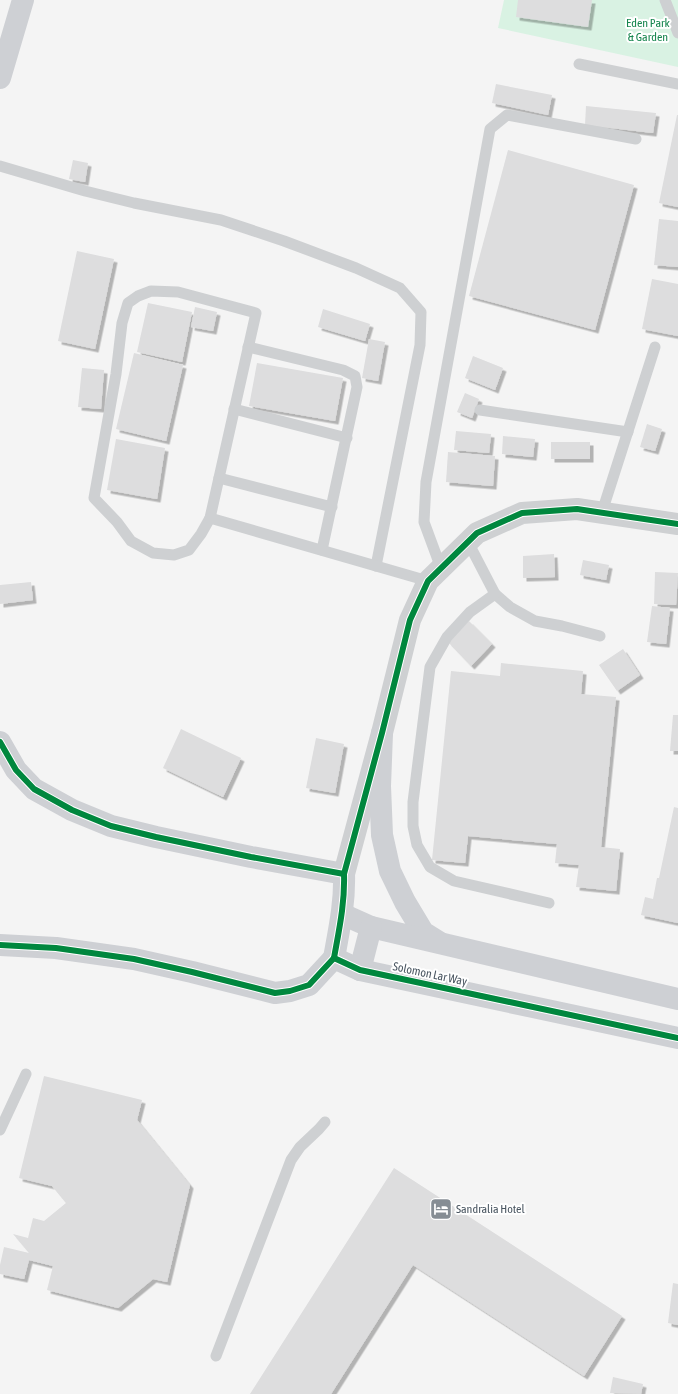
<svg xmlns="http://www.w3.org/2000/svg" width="678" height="1394" viewBox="0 0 678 1394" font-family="'Asap Condensed',sans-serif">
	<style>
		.green { fill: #d9f2e3 }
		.building { fill: #ddddde; filter: url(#shadow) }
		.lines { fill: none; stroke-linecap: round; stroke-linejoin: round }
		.lane { stroke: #ced0d2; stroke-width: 11 }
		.street { stroke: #ced0d2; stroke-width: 22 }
		.secondary { stroke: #ced0d4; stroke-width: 22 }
		.cycleway-casing { stroke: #fff; stroke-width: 8 }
		.cycleway { stroke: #00873e; stroke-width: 6 }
		.labels { text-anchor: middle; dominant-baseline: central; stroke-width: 4; stroke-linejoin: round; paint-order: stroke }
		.park-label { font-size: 12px; fill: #17864f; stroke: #fff }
		.street-label { font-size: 12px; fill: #4a5661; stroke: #fff }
		.poi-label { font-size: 12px; fill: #4a5661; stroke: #fff; text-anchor: start }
	</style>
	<defs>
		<filter id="shadow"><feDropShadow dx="3.5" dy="3.5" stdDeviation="0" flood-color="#0004"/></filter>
	</defs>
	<rect width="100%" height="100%" fill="#f4f4f4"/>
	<path class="green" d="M504,0H678V67L498,28Z"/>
	<g class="building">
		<path d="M518,0H592L588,27L516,17Z"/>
		<path d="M496,84L552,95L548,115L492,103Z"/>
		<path d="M586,106L656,113L653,133L585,125Z"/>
		<path d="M677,115H678V207L659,203Z"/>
		<path d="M508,150L634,185L595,330L469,296Z"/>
		<path d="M73,160L88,163L85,182L69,179Z"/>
		<path d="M659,219L678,221V267L654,265Z"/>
		<path d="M77,251L114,259L95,349L58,341Z"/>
		<path d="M652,279L678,284V336L642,329Z"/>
		<path d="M148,303L192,312L182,362L137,352Z"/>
		<path d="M195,307L217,312L213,331L191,327Z"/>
		<path d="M323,309L370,324L365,341L318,327Z"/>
		<path d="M369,339L385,342L378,381L362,378Z"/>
		<path d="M134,353L183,365L166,441L116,429Z"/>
		<path d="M473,356L503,368L495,390L465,378Z"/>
		<path d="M257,363L343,378L335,421L249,406Z"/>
		<path d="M82,368L104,370L101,409L78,407Z"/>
		<path d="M465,393L479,399L472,418L457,412Z"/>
		<path d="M647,424L662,429L655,451L640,447Z"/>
		<path d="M456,431L491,434L489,453L454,450Z"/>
		<path d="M503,436L535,439L533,457L502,454Z"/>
		<path d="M116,439L165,448L157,499L107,490Z"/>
		<rect x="551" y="442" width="39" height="17"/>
		<path d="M448,452L495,456L493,486L446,482Z"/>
		<path d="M554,554L555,577L523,578V556Z"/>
		<path d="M583,560L609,565L606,580L580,575Z"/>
		<path d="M655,572L678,573L676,605L654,604Z"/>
		<path d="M31,582L33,600L0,604V585Z"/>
		<path d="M652,606L670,608L666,644L647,642Z"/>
		<path d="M469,621L492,644L471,666L448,642Z"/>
		<path d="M623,649L640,675L617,691L599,665Z"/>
		<path d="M501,663L583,671L581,694L616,697L601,847L620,849L616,891L576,887L579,865L555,863L557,844L468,836L465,863L432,860L451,671L500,676Z"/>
		<path d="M673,715H678V751H670Z"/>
		<path d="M181,729L241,758L223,797L163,768Z"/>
		<path d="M316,738L344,744L335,793L306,788Z"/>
		<path d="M674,807L678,808V923L641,915L645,897L653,899L657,878H659Z"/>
		<path d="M44,1076L142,1100L137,1120L190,1185L167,1282L153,1279L118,1308L47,1290L53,1266L29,1260L24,1279L0,1274V1265L4,1247L29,1253L13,1234L28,1238L33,1218L44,1221L66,1203L52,1186L19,1178Z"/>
		<path d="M394,1168L622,1316L584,1376L413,1265L331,1394H250Z"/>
		<path d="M673,1283L678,1284V1325L668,1323Z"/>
		<path d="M613,1377L643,1384L641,1394L610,1393Z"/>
	</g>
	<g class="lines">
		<g class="lane">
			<path d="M665,0L678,33"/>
			<path d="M579,64L678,84"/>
			<path d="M0,166L85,191L134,203L221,220L284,241L356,268L400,288L421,312L420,345L376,566"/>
			<path d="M151,291L178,292L256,313L210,518L201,534L189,550L174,555L153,553L131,541L117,522L94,498L116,374L122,323L128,303L138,296Z"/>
			<path d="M248,347L343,370L355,376L357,387L322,550"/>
			<path d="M234,409L347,438"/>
			<path d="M480,410L628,432"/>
			<path d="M219,478L332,507"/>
			<path d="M602,512L655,347"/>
			<path d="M210,518L428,581"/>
			<path d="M468,542L495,594L510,607L535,621L562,626L600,636"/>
			<path d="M441,568L424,522L426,482L490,129L507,115L636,139"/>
			<path d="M495,594L470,612L447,637L430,667L413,802V826L417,845L430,867L454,881L549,903"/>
			<path d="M0,1130L26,1074"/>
			<path d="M216,1356L291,1160L300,1147L319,1129L325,1122"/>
		</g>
		<path class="street" d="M344,874L382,733L410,620L428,581L477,533L522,513L577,509L678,524"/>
		<g class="secondary">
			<path d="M0,78L23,0"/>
			<path d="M382,733L380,786L382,835L390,871L405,902L423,932L439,942"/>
			<path d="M0,742L16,770L34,789L72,810L111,826L156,837L251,857L344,874C345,903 339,930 334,958"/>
			<path d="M342,914L371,927L678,999"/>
			<path d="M0,945L56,948L134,959L192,972L275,993L290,991L309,985L334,958"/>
			<path d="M334,958L360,970L678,1038"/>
			<path d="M360,970L371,927"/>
		</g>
		<g class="cycleway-casing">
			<g id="cycleway">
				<path d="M0,742L16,770L34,789L72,810L111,826L156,837L251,857L344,874"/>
				<path d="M0,945L56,948L134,959L192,972L275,993L290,991L309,985L334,958"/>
				<path d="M334,958C339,930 345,903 344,874L382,733L410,620L428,581L477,533L522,513L577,509L678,524"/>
				<path d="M334,958L360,970L678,1038"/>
			</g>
		</g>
		<use href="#cycleway" class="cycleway"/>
	</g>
	<defs>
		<g id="hotel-square" transform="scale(1.15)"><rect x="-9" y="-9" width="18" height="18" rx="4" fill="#868d94" stroke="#fff"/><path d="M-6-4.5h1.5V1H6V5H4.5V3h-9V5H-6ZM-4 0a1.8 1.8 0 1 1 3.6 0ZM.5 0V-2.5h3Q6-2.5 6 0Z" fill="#fff"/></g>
	</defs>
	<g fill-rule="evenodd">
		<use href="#hotel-square" x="441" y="1209"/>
	</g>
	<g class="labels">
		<g class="park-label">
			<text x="648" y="23">Eden Park<tspan x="648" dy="14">&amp; Garden</tspan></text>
		</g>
		<g class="street-label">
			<text transform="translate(430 974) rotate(12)">Solomon Lar Way</text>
		</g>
		<g class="poi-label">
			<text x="456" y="1209">Sandralia Hotel</text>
		</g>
	</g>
</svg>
